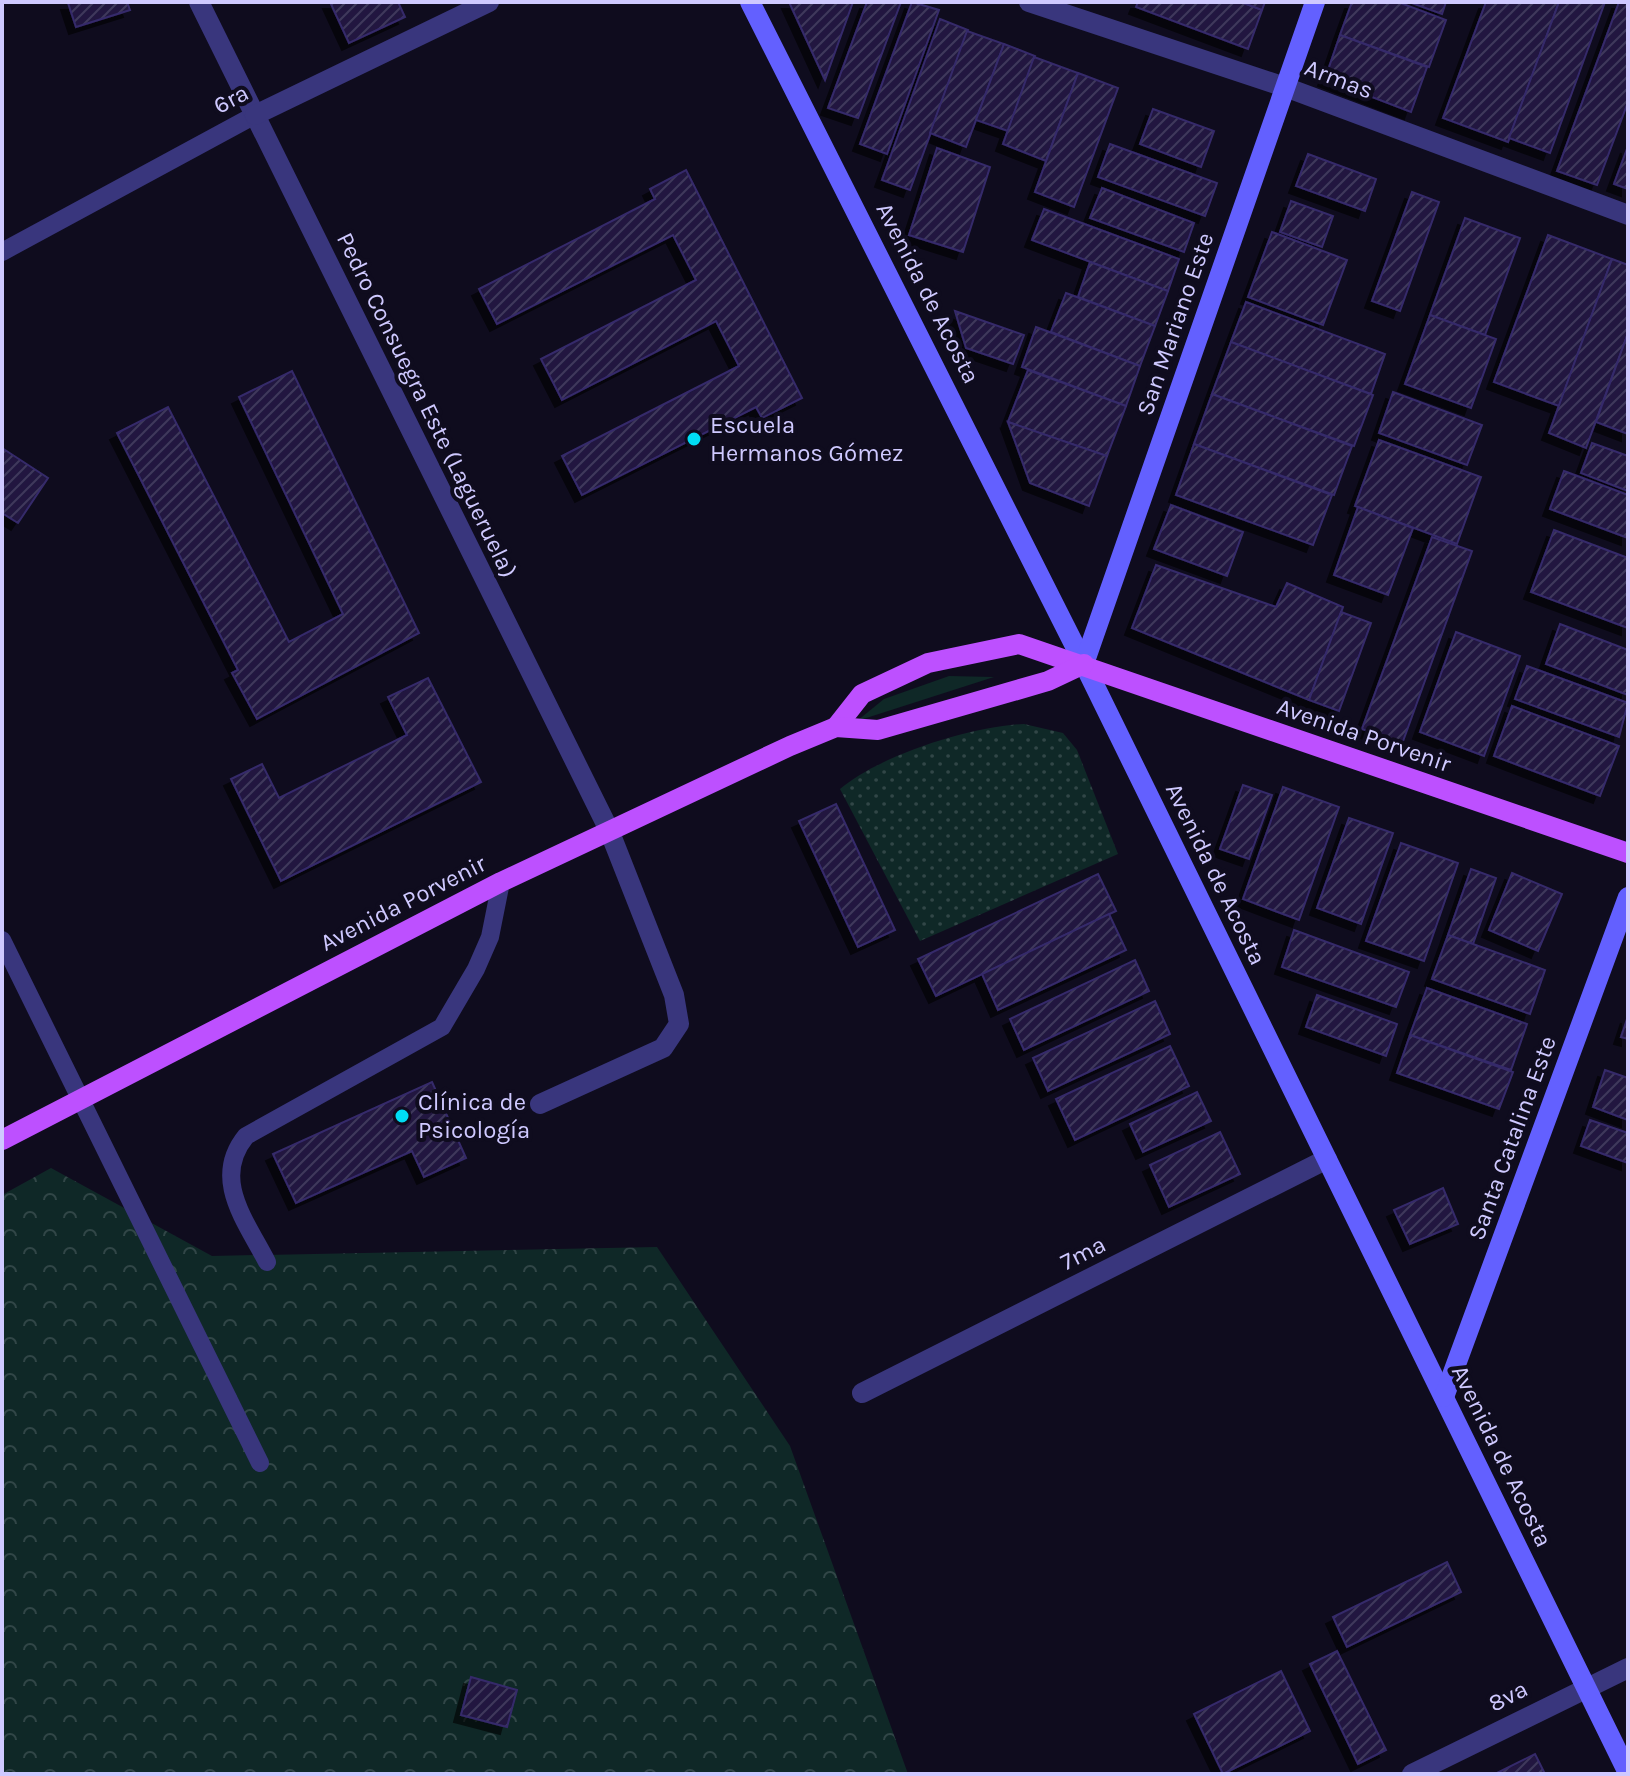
<svg xmlns="http://www.w3.org/2000/svg" width="1630" height="1776" viewBox="0 0 1630 1776" font-family="Karla,sans-serif">
	<style>
		.grass { fill: #0f2827 }
		.forest { fill: url(#forest-crowns) }
		.park { fill: url(#park-dots) }
		.building { fill: url(#building-hatch); stroke: #362a6b; stroke-width: 2; filter: url(#shadow) }
		.lines { fill: none; stroke-linecap: round; stroke-linejoin: round }
		.lane { stroke: #39367d; stroke-width: 18 }
		.street { stroke: #39367d; stroke-width: 20 }
		.secondary { stroke: #6360ff; stroke-width: 20 }
		.primary { stroke: #bd50ff; stroke-width: 20 }
		.poi-dot { fill: #00dcf4; stroke: #0f0c1e; stroke-width: 3 }
		.labels { text-anchor: middle; dominant-baseline: central; stroke-width: 8; stroke-linejoin: round; paint-order: stroke }
		.street-label { font-size: 24px; fill: #cfc9ff; stroke: #0f0c1e }
		.poi-label { font-size: 24px; fill: #cfc9ff; stroke: #0f0c1e; text-anchor: start }
	</style>
	<defs>
		<pattern id="forest-crowns" width="20" height="18" patternUnits="userSpaceOnUse" patternTransform="scale(2)"><rect width="20" height="18" fill="#0f2827"/><path d="M2 6a3 3 0 1 1 6 0M12 15a3 3 0 1 1 6 0" fill="none" stroke="#314647"/></pattern>
		<pattern id="park-dots" width="8" height="8" patternUnits="userSpaceOnUse" patternTransform="scale(2)"><rect width="8" height="8" fill="#0f2827"/><path d="M2 2h.1M6 6h.1" fill="none" stroke="#314647" stroke-width="1.8" stroke-linecap="round"/></pattern>
		<pattern id="building-hatch" width="6" height="6" patternUnits="userSpaceOnUse" patternTransform="scale(2)"><rect width="6" height="6" fill="#20183f"/><path d="M-1 1l2-2M0 6l6-6M5 7l2-2" fill="none" stroke="#3f385c"/></pattern>
		<filter id="shadow"><feDropShadow dx="-7" dy="7" stdDeviation="0" flood-color="#0009"/></filter>
	</defs>
	<rect width="100%" height="100%" fill="#0f0c1e"/>
	<path class="grass" d="M949,676L994,677L857,721L884,699Z"/>
	<path class="forest" d="M51,1168L212,1256L657,1247L790,1446L908,1774H2V1195Z"/>
	<path class="park" d="M1024,724L1063,733L1077,750L1118,854L920,941L840,789C880,755 972,726 1024,724Z"/>
	<g class="building">
		<path d="M127,2L130,10L76,27L68,3Z"/>
		<path d="M330,2H398L405,17L349,43Z"/>
		<path d="M789,2H853L825,80Z"/>
		<path d="M867,2H901L858,118L828,108Z"/>
		<path d="M912,2L939,10L887,154L860,144Z"/>
		<path d="M1138,2H1241L1262,10L1248,49L1136,7Z"/>
		<path d="M1241,2H1265L1262,10Z"/>
		<path d="M1352,2H1398L1446,20L1429,67L1340,35Z"/>
		<path d="M1409,2H1446L1442,14Z"/>
		<path d="M1486,2H1559L1508,142L1443,118Z"/>
		<path d="M1559,2H1605L1550,153L1509,138Z"/>
		<path d="M1619,2H1628V102L1597,185L1557,171Z"/>
		<path d="M940,19L968,30L910,190L882,180Z"/>
		<path d="M967,31L1004,44L966,147L930,133Z"/>
		<path d="M1340,35L1427,67L1411,112L1325,79Z"/>
		<path d="M1004,44L1035,56L1008,131L976,120Z"/>
		<path d="M1034,57L1078,73L1046,161L1003,144Z"/>
		<path d="M1078,73L1118,88L1074,207L1035,192Z"/>
		<path d="M1153,109L1214,131L1201,167L1140,144Z"/>
		<path d="M1110,144L1217,183L1205,216L1098,177Z"/>
		<path d="M1628,146V189L1614,184Z"/>
		<path d="M937,148L990,167L963,252L909,235Z"/>
		<path d="M1308,154L1376,179L1365,211L1296,186Z"/>
		<path d="M686,170L802,398L762,418L756,407L582,495L562,456L739,366L716,321L562,400L541,359L696,280L673,235L497,324L479,289L655,199L650,189Z"/>
		<path d="M1102,188L1194,223L1184,252L1090,218Z"/>
		<path d="M1412,192L1439,202L1400,311L1372,301Z"/>
		<path d="M1291,201L1333,216L1322,247L1280,232Z"/>
		<path d="M1044,209L1179,259L1168,291L1032,240Z"/>
		<path d="M1465,218L1520,238L1485,335L1430,315Z"/>
		<path d="M1272,232L1347,260L1323,325L1248,297Z"/>
		<path d="M1548,235L1612,259L1559,406L1494,382Z"/>
		<path d="M1612,259L1628,265V333L1586,448L1549,433Z"/>
		<path d="M1090,262L1168,291L1155,326L1078,297Z"/>
		<path d="M1066,293L1155,326L1140,366L1051,332Z"/>
		<path d="M1246,302L1385,354L1371,394L1231,342Z"/>
		<path d="M955,311L1024,335L1013,364L966,348Z"/>
		<path d="M1430,315L1496,339L1471,408L1405,384Z"/>
		<path d="M1036,327L1140,366L1126,406L1022,367Z"/>
		<path d="M1628,333V434L1596,422Z"/>
		<path d="M1231,342L1373,395L1354,446L1212,394Z"/>
		<path d="M1028,370L1126,406L1107,456L1008,422Z"/>
		<path d="M292,371L419,633L257,719L232,673L238,670L117,433L168,407L289,642L343,614L239,397Z"/>
		<path d="M1393,392L1482,425L1467,465L1379,433Z"/>
		<path d="M1212,394L1352,446L1334,495L1194,444Z"/>
		<path d="M1008,422L1107,456L1089,506L1030,483Z"/>
		<path d="M1379,440L1481,477L1457,544L1355,506Z"/>
		<path d="M1592,443L1628,456V491L1581,473Z"/>
		<path d="M1194,444L1332,495L1313,545L1176,495Z"/>
		<path d="M2,448L48,478L18,523L2,513Z"/>
		<path d="M1564,471L1628,495V538L1550,509Z"/>
		<path d="M1171,505L1243,532L1227,576L1154,549Z"/>
		<path d="M1358,507L1413,528L1388,595L1334,575Z"/>
		<path d="M1554,530L1628,558V628L1531,592Z"/>
		<path d="M1432,537L1472,551L1402,744L1362,729Z"/>
		<path d="M1156,565L1276,607L1287,583L1343,607L1309,700L1132,628Z"/>
		<path d="M1341,612L1371,623L1339,711L1309,700Z"/>
		<path d="M1560,624L1628,650V695L1546,664Z"/>
		<path d="M1456,632L1520,656L1484,756L1420,732Z"/>
		<path d="M1527,666L1628,703L1619,737L1515,699Z"/>
		<path d="M428,678L481,782L281,881L231,779L262,764L279,798L407,735L388,697Z"/>
		<path d="M1512,706L1619,746L1600,796L1494,756Z"/>
		<path d="M1243,785L1272,795L1249,859L1220,849Z"/>
		<path d="M1283,787L1339,807L1299,920L1243,899Z"/>
		<path d="M836,804L895,930L858,947L799,821Z"/>
		<path d="M1349,818L1393,833L1361,924L1317,908Z"/>
		<path d="M1401,843L1458,863L1424,961L1366,941Z"/>
		<path d="M1471,869L1496,878L1473,944L1448,935Z"/>
		<path d="M1512,873L1562,894L1538,951L1489,930Z"/>
		<path d="M1098,874L1116,911L936,996L918,959Z"/>
		<path d="M1109,914L1126,950L998,1010L982,974Z"/>
		<path d="M1294,930L1409,972L1396,1007L1282,967Z"/>
		<path d="M1448,935L1545,970L1530,1014L1432,979Z"/>
		<path d="M1135,960L1149,991L1024,1050L1010,1019Z"/>
		<path d="M1427,988L1527,1024L1511,1070L1410,1035Z"/>
		<path d="M1317,995L1397,1024L1386,1056L1306,1027Z"/>
		<path d="M1155,1001L1170,1034L1048,1091L1033,1058Z"/>
		<path d="M1628,1016V1039L1621,1037Z"/>
		<path d="M1410,1035L1513,1072L1499,1109L1397,1073Z"/>
		<path d="M1170,1046L1189,1086L1075,1140L1056,1099Z"/>
		<path d="M1605,1070L1628,1078V1120L1593,1107Z"/>
		<path d="M432,1082L466,1158L424,1177L412,1151L296,1203L273,1154Z"/>
		<path d="M1197,1092L1211,1121L1143,1152L1130,1124Z"/>
		<path d="M1590,1120L1628,1133V1163L1581,1146Z"/>
		<path d="M1220,1132L1240,1174L1169,1207L1150,1165Z"/>
		<path d="M1443,1188L1458,1224L1410,1244L1394,1210Z"/>
		<path d="M1447,1562L1461,1592L1347,1647L1333,1617Z"/>
		<path d="M1337,1651L1386,1750L1358,1764L1310,1664Z"/>
		<path d="M1281,1671L1310,1731L1223,1774L1194,1714Z"/>
		<path d="M471,1677L517,1690L507,1727L461,1715Z"/>
		<path d="M1535,1754L1545,1774H1495Z"/>
	</g>
	<g class="lines">
		<g class="lane">
			<path d="M2,252L255,115"/>
			<path d="M2,940L260,1463"/>
			<path d="M267,1262C246,1221 211,1179 246,1136L442,1027L476,969L490,937L501,882"/>
		</g>
		<g class="street">
			<path d="M199,2L609,830L674,995L679,1024L663,1048L540,1104"/>
			<path d="M1029,2L1285,87L1628,215"/>
			<path d="M255,115L489,2"/>
			<path d="M862,1393L1327,1159"/>
			<path d="M1412,1774L1628,1668"/>
		</g>
		<g class="secondary">
			<path d="M750,2L1084,664L1628,1773"/>
			<path d="M1084,664L1315,2"/>
			<path d="M1444,1397L1628,897"/>
		</g>
		<g class="primary">
			<path d="M836,727L862,694L928,663L1019,644L1628,853"/>
			<path d="M2,1140L501,882L790,746L836,727L878,730L1048,681L1084,664"/>
		</g>
	</g>
	<g class="poi-dot">
		<circle cx="694" cy="439" r="8"/>
		<circle cx="402" cy="1116" r="8"/>
	</g>
	<g class="labels">
		<g class="street-label">
			<text transform="translate(1339 79) rotate(21)">Armas</text>
			<text transform="translate(231 99) rotate(-28)">6ra</text>
			<text transform="translate(928 293) rotate(63)">Avenida de Acosta</text>
			<text transform="translate(1175 324) rotate(-71)">San Mariano Este</text>
			<text transform="translate(427 405) rotate(64)">Pedro Consuegra Este (Lagueruela)</text>
			<text transform="translate(1364 735) rotate(19)">Avenida Porvenir</text>
			<text transform="translate(1216 874) rotate(64)">Avenida de Acosta</text>
			<text transform="translate(403 903) rotate(-27)">Avenida Porvenir</text>
			<text transform="translate(1512 1138) rotate(-70)">Santa Catalina Este</text>
			<text transform="translate(1083 1253) rotate(-27)">7ma</text>
			<text transform="translate(1502 1456) rotate(64)">Avenida de Acosta</text>
			<text transform="translate(1508 1696) rotate(-27)">8va</text>
		</g>
		<g class="poi-label">
			<text x="710" y="425">Escuela<tspan x="710" dy="28">Hermanos Gómez</tspan></text>
			<text x="418" y="1102">Clínica de<tspan x="418" dy="28">Psicología</tspan></text>
		</g>
	</g>
	<rect width="1630" height="1776" fill="none" stroke="#cfc9ff" stroke-width="8"/>
</svg>
